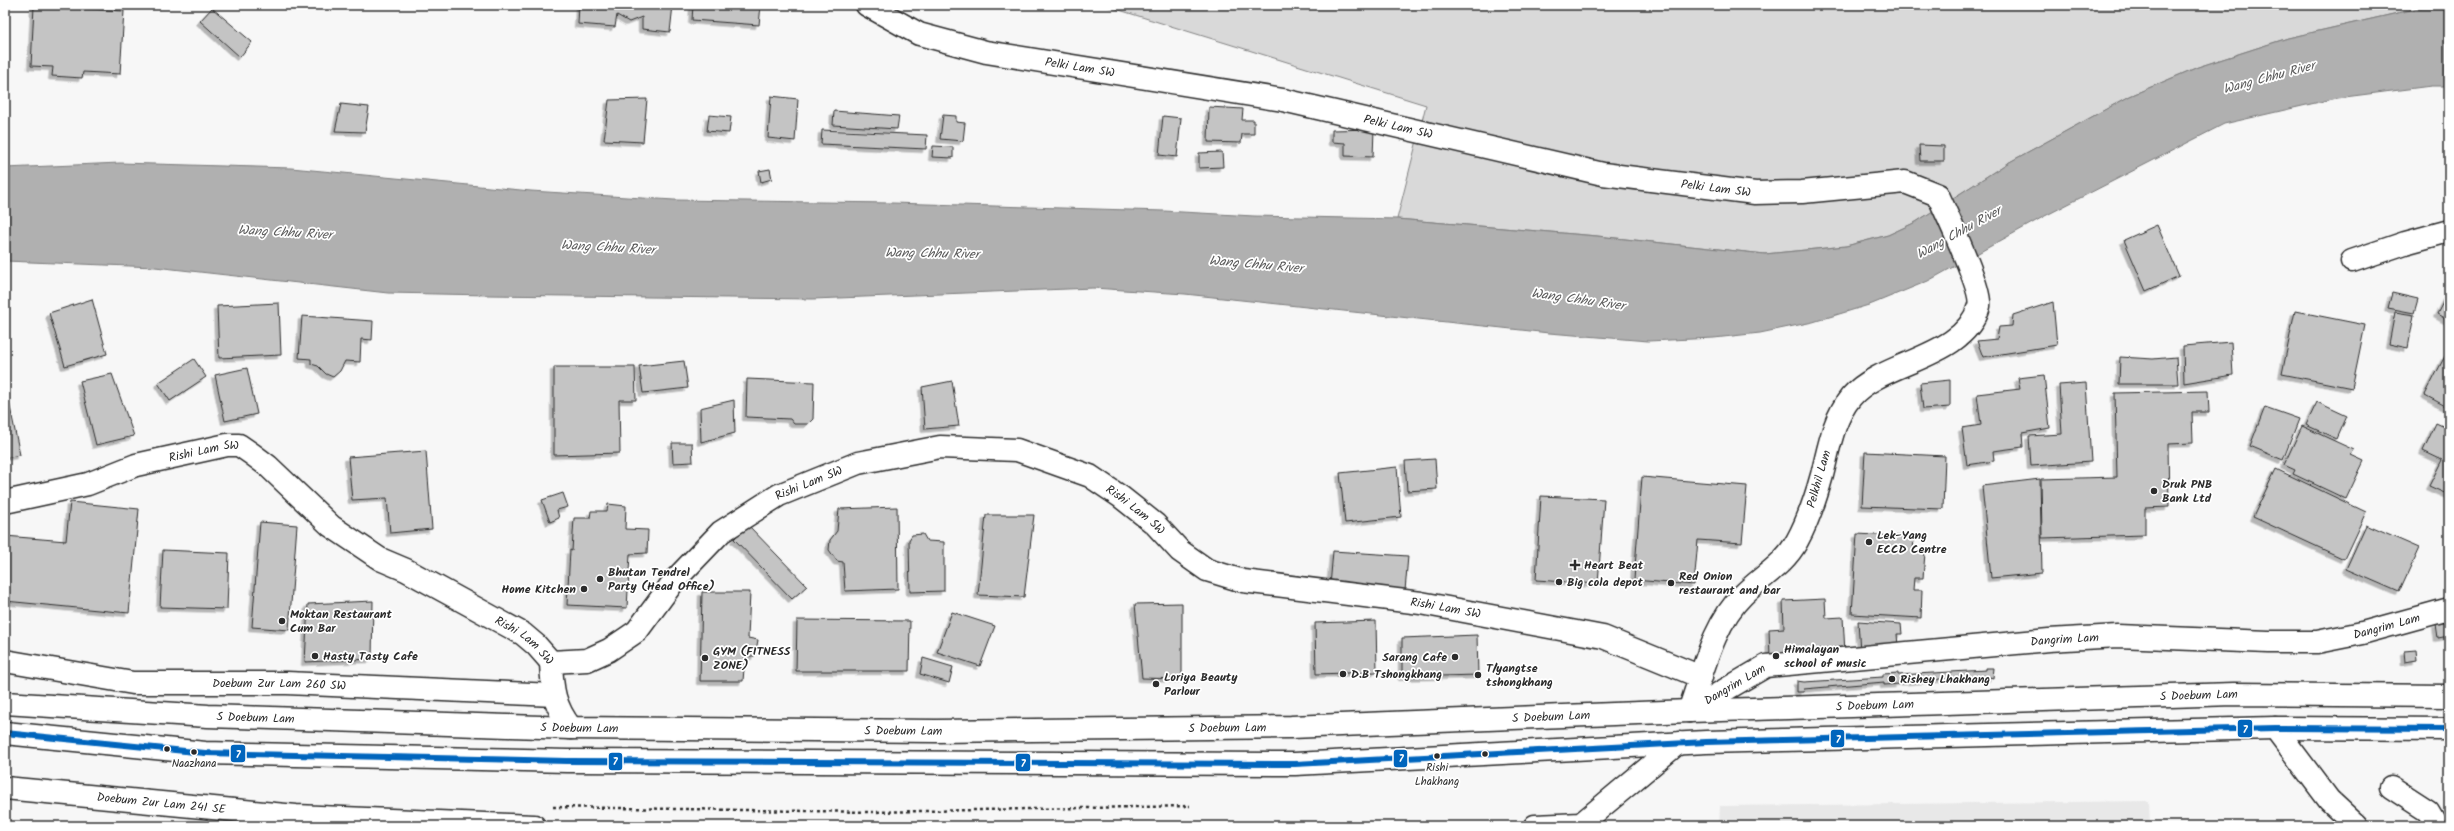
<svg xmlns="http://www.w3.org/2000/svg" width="2454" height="831" viewBox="0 0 2454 831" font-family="Kalam,sans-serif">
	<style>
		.built { fill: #e8e8e8 }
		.green { fill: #d9d9d9; stroke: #828282 }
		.water { fill: #b0b0b0; stroke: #7b7b7b }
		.building { fill: #c4c4c4; stroke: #2b2b2b; filter: url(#shadow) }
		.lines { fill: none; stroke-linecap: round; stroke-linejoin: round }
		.minor-casing { stroke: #2b2b2b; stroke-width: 25 }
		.highway-casing { stroke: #2b2b2b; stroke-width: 25 }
		.path { stroke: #2b2b2b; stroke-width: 2.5; stroke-dasharray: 3 3; stroke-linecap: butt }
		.minor { stroke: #fff; stroke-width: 22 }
		.highway { stroke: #fff; stroke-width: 22 }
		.bus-1-casing { stroke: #fff; stroke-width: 9 }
		.bus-1 { stroke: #0065bd; stroke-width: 6 }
		.poi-dot { fill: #2b2b2b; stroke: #fff; stroke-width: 1.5 }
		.labels { text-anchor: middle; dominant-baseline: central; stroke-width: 3.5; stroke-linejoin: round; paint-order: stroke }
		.bus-label { font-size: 11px; fill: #2b2b2b; stroke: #fff }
		.street-label { font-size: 12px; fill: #2b2b2b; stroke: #fff }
		.poi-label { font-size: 12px; font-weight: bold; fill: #2b2b2b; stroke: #fff; text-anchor: start }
		.water-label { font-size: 13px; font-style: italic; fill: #5a5a5a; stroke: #fff }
		.line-badge { stroke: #fff; stroke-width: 1.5 }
		.badge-label { font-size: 11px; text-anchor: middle; font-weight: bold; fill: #fff }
	</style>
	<defs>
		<filter id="shadow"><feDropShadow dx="-3.5" dy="3.5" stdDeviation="0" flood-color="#0004"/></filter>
	</defs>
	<rect width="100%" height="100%" fill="#f7f7f7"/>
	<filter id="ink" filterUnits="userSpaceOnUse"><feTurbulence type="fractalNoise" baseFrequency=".025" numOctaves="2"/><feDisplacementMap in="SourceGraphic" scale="8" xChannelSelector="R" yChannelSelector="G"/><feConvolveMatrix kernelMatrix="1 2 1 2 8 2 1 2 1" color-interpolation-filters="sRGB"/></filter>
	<g filter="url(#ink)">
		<path class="built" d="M2149,801L2150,826H1719L1720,806Z"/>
		<path class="green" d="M1103,5H2433L2288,38L2198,67L2130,96L2006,164L1916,222L1888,235L1846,246L1765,254L1597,236L1397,219L1426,105Z"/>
		<path class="water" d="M2433,5H2449V86H2431L2337,98L2224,124L2043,217L1928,281L1872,304L1813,322L1760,333L1714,338L1648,341L1549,333L1185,294L1093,288L813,299L488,295L388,293L155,267L5,261V168L120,163L291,168L531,191L674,200L892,203L1164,211L1254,216L1397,219L1597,236L1765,254L1846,246L1888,235L1916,222L2006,164L2130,96L2198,67L2288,38Z"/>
		<g class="building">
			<path d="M579,5H673L670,32L642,29V17L629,22L617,15L615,27L578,24Z"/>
			<path d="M693,5H761L759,25L692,20Z"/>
			<path d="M34,6L124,11L120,74L83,72L82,78L52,76L53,67L31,66Z"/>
			<path d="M212,8L252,42L240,57L200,21Z"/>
			<path d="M771,96L798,99L795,141L768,138Z"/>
			<path d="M647,99L643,142L604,140L609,100Z"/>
			<path d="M341,104L369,107L365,132L335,131Z"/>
			<path d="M1209,107L1243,109L1242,120H1254V134H1242L1241,143L1208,142Z"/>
			<path d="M834,111L899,116L897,129L833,125Z"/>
			<path d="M709,115L731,117L729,133L707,131Z"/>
			<path d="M943,115L956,116V122L965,123L963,141L940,139Z"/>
			<path d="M1163,116L1181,118L1177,157L1159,155Z"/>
			<path d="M1374,129L1373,157L1345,156V143L1332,142V130Z"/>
			<path d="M822,130L927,135L926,149L821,144Z"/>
			<path d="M1919,145L1944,146V161H1920Z"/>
			<path d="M933,146L953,147V158L932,157Z"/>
			<path d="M1222,152L1223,167L1199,168V153Z"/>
			<path d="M770,169L772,179L761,182L759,171Z"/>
			<path d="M2157,225L2179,276L2146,291L2124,240Z"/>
			<path d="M2449,291V321L2437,314Z"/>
			<path d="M2392,293L2418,299L2414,313L2388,308Z"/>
			<path d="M92,299L107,354L65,366L49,313Z"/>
			<path d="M2053,302L2057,345L1983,357L1977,341L1997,339L1999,327L2012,326L2013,315Z"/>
			<path d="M279,303L281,355L219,358L217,306Z"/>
			<path d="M2295,311L2365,325L2352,388L2282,374Z"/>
			<path d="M2395,312L2414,315L2408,348L2389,344Z"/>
			<path d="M302,316L373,321L372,340L361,339L360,362L345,361L340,371L333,377L326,374L318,366L311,364V359L299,358Z"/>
			<path d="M2231,342L2233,375L2184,383L2183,346Z"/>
			<path d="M2445,356L2449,358V408L2425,395Z"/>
			<path d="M2120,357L2153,359L2176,357L2178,384H2119Z"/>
			<path d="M194,359L206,377L170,401L158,383Z"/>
			<path d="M684,361L688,388L643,393L639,366Z"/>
			<path d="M554,367H635L636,400H619L620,453L554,455Z"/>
			<path d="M247,368L257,414L225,421L215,375Z"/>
			<path d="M112,374L134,436L96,445L80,381Z"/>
			<path d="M2044,375L2050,428L2022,433L2023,447L1993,451L1994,461L1967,465L1962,428L1981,425L1977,394L2020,389L2018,378Z"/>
			<path d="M747,379L814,382L813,419L808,424H794L790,419L746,417Z"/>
			<path d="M1950,380V407L1923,409L1920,383Z"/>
			<path d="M952,381L959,426L925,429L922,387Z"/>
			<path d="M5,383L20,455L5,458Z"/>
			<path d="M2086,383L2091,462L2031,466L2029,436L2062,434L2059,385Z"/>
			<path d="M2208,391L2209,412H2192L2193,443L2168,444L2169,507L2145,508V535L2042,538L2041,479L2117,477L2115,393Z"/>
			<path d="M734,400L735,433L701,442L700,408Z"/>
			<path d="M2317,402L2347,416L2337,439L2306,425Z"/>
			<path d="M2265,407L2299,419L2283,460L2250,446Z"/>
			<path d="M2436,423L2449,429V495L2429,486L2442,460L2423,451Z"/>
			<path d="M2302,426L2354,450L2351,455L2364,461L2346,499L2293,474L2295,470L2284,465Z"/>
			<path d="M672,443H692L693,462L673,463Z"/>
			<path d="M426,451L432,529L390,533L387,498L352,500L348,457Z"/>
			<path d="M1865,452L1945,456L1943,509L1862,506Z"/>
			<path d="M1435,459L1437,489L1407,491L1405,461Z"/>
			<path d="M1397,467L1401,517L1345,523L1340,473Z"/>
			<path d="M2276,469L2366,512L2344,559L2253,517Z"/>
			<path d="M1642,477L1747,486L1742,543L1698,540L1694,585L1634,580Z"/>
			<path d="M2040,479L2042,573L1991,578L1982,486Z"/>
			<path d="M563,493L568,507L557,510L559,518L550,522L542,500Z"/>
			<path d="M1541,496L1604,499L1598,584L1536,580Z"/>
			<path d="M70,502L139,509L129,613L5,601V536L66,541Z"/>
			<path d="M608,504L626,506L625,529L648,530L647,553L630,554L627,608L567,605L570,550L572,551L574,518H590L591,511H607Z"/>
			<path d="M897,507L898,589L845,591L843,562L837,561L829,550L830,540L837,531L839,509Z"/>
			<path d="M986,515H1034L1024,597L978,595Z"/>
			<path d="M260,522L297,525L289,630L252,627Z"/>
			<path d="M748,525L807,586L792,599L734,539Z"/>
			<path d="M2366,525L2419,548L2399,592L2346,569Z"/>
			<path d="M923,534L927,541L944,542V591L910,592L909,540L912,535Z"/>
			<path d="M1857,534L1914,537L1913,552L1925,553L1923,578H1914L1913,590H1922L1921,618L1852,614Z"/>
			<path d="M163,550L229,553L227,609L160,607Z"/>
			<path d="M1333,551L1408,556L1405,591L1330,586Z"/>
			<path d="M702,592H750L748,638L758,640L755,656H745L743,681H700Z"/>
			<path d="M1825,599L1826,618L1843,617L1845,653L1770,657L1769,629L1784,628L1783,601Z"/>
			<path d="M373,601L372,659L305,662L308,604Z"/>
			<path d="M1182,603V679L1142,678L1135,604Z"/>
			<path d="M952,612L995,626L980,666L937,652Z"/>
			<path d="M797,620L910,621L909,671H796Z"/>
			<path d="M1376,621L1377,672L1316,674L1315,623Z"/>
			<path d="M1858,621L1901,624L1902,634H1897L1898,646L1860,651Z"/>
			<path d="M2449,622V636L2438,638L2436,624Z"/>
			<path d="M1477,635L1478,675L1402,677V638Z"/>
			<path d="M2416,650L2417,660L2405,662L2404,651Z"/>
			<path d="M923,658L953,667L949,683L920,674Z"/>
			<path d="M1986,668H1994L1993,678L1986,676L1898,682L1899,684L1884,685V682L1804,689L1803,692H1797V681L1804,682L1883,677V674L1898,673V675L1986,670Z"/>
		</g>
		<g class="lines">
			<g class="minor-casing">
				<g id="minor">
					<path id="s1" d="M867,5L919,34L986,52L1283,100L1603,174L1755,193L1802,192L1905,182L1938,195C1946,213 1983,291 1979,306C1964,359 1883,360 1851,397C1833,419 1829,448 1822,475C1816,497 1808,521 1797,541C1784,565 1762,576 1743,595C1713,624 1703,672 1689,711"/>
					<path d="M2352,261L2405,243L2449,231"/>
					<path id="s2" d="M5,502L88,484L136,465L227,445H239L252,454L268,466L331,526L380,559L406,570L523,634L536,645L551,662"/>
					<path id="s3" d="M5,661L133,683H287L554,695"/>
					<path id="s4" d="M551,662L587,660L609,650L637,631L674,581L721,532L779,495L858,463L940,447L1017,450L1090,476L1121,497L1155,524L1180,551L1207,570L1243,581L1421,603L1603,637L1701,677"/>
					<path d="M551,662C552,689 554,706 571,728"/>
					<path id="s5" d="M1689,711L1766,666L2049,640L2118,636L2269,642H2317L2362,633L2449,609"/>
					<path d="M2275,728L2329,800L2357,826"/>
					<path d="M2391,787L2428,811L2437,826"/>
					<path id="s6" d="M5,788L296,816L534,826"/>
					<path d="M1535,826L1581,824L1678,743"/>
				</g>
			</g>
			<g class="highway-casing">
				<g id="highway">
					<path id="s7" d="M5,703L208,716L571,728L936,731L1291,727L1689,711L2234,694L2449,696"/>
					<path d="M5,733L205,753L567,761L1295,764L1706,742L2275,728L2449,729"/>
				</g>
			</g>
			<path class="path" d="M553,807L871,812L1190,806"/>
			<use href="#minor" class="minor"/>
			<use href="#highway" class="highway"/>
			<g class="bus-1-casing">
				<path id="bus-1" d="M5,733L205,753L567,761L1295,764L1706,742L2275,728L2449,729"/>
			</g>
			<use href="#bus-1" class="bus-1"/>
		</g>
	</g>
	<g class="poi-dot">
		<circle cx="2154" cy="491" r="4"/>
		<circle cx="1869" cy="542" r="4"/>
		<path d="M1573 559h4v4h4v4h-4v4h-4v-4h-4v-4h4z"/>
		<circle cx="600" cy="579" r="4"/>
		<circle cx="1559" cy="582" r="4"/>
		<circle cx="1671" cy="583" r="4"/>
		<circle cx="584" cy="589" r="4"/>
		<circle cx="282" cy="621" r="4"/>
		<circle cx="315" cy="656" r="4"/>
		<circle cx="1776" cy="656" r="4"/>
		<circle cx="1455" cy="657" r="4"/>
		<circle cx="705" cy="658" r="4"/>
		<circle cx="1343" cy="674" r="4"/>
		<circle cx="1478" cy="675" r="4"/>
		<circle cx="1892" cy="679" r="4"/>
		<circle cx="1156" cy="684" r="4"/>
		<circle cx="167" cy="749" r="3.5"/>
		<circle cx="194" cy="752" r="3.5"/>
		<circle cx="1485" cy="754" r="3.5"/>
		<circle cx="1437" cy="756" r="3.5"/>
	</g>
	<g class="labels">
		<g class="bus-label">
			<text x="194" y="764">Naazhana</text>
			<text x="1437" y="768">Rishi<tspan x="1437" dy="14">Lhakhang</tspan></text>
		</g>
		<g class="street-label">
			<text stroke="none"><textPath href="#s1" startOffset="224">Pelki Lam SW</textPath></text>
			<text stroke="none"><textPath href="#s1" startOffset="548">Pelki Lam SW</textPath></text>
			<text stroke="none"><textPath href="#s1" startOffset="872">Pelki Lam SW</textPath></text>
			<text stroke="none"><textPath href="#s2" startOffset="206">Rishi Lam SW</textPath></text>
			<text transform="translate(1819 479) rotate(-74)">Pelkhil Lam</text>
			<text stroke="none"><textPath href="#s4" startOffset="325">Rishi Lam SW</textPath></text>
			<text stroke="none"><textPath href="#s4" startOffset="673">Rishi Lam SW</textPath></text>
			<text stroke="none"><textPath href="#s4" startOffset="1009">Rishi Lam SW</textPath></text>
			<text stroke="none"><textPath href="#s5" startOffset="713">Dangrim Lam</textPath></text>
			<text stroke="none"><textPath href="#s2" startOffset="590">Rishi Lam SW</textPath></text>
			<text stroke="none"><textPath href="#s5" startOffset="389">Dangrim Lam</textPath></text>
			<text stroke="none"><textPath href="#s3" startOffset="276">Doebum Zur Lam 260 SW</textPath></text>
			<text stroke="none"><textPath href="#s5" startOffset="53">Dangrim Lam</textPath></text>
			<text stroke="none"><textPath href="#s7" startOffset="2195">S Doebum Lam</textPath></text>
			<text stroke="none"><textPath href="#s7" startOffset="1871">S Doebum Lam</textPath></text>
			<text stroke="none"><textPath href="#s7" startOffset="1547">S Doebum Lam</textPath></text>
			<text stroke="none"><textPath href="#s7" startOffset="251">S Doebum Lam</textPath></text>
			<text stroke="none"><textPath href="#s7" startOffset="575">S Doebum Lam</textPath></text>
			<text stroke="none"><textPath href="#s7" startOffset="1223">S Doebum Lam</textPath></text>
			<text stroke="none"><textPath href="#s7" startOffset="899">S Doebum Lam</textPath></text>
			<text stroke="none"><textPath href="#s6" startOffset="157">Doebum Zur Lam 241 SE</textPath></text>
		</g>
		<g class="poi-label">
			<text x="2162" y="484">Druk PNB<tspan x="2162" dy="14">Bank Ltd</tspan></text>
			<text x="1877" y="535">Lek-Yang<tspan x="1877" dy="14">ECCD Centre</tspan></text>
			<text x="1584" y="565">Heart Beat</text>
			<text x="608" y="572">Bhutan Tendrel<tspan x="608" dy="14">Party (Head Office)</tspan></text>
			<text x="1679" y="576">Red Onion<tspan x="1679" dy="14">restaurant and bar</tspan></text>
			<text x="1567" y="582">Big cola depot</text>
			<text x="576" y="589" text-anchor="end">Home Kitchen</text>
			<text x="290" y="614">Moktan Restaurant<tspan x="290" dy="14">Cum Bar</tspan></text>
			<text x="1784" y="649">Himalayan<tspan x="1784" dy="14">school of music</tspan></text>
			<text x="713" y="651">GYM (FITNESS<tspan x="713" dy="14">ZONE)</tspan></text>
			<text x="323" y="656">Hasty Tasty Cafe</text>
			<text x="1447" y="657" text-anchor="end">Sarang Cafe</text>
			<text x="1486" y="668">T/yangtse<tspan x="1486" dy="14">tshongkhang</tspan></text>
			<text x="1351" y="674">D.B Tshongkhang</text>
			<text x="1164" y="677">Loriya Beauty<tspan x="1164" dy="14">Parlour</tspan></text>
			<text x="1900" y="679">Rishey Lhakhang</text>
		</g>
		<g class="water-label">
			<text transform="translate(2269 78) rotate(-15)">Wang Chhu River</text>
			<text transform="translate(285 233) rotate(3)">Wang Chhu River</text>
			<text transform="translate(1959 233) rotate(-29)">Wang Chhu River</text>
			<text transform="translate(608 248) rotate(3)">Wang Chhu River</text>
			<text transform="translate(932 254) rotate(1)">Wang Chhu River</text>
			<text transform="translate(1256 265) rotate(5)">Wang Chhu River</text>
			<text transform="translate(1578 300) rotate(8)">Wang Chhu River</text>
		</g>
	</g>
	<g class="line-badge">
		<rect x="2237" y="719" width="16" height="19" rx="4" fill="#0065bd"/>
		<rect x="1830" y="729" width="15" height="19" rx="4" fill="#0065bd"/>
		<rect x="230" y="744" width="16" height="19" rx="4" fill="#0065bd"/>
		<rect x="1393" y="749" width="15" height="19" rx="4" fill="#0065bd"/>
		<rect x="608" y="752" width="15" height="19" rx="4" fill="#0065bd"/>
		<rect x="1015" y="753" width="16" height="19" rx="4" fill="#0065bd"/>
	</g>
	<g class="badge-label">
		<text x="2245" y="733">7</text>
		<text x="1838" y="743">7</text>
		<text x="238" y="758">7</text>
		<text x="1401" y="762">7</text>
		<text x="615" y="765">7</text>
		<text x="1023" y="767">7</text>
	</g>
	<rect width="2454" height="831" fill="none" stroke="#fff" stroke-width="20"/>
	<rect x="10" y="10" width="2434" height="811" fill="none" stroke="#2b2b2b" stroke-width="1.5" filter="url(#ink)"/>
</svg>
